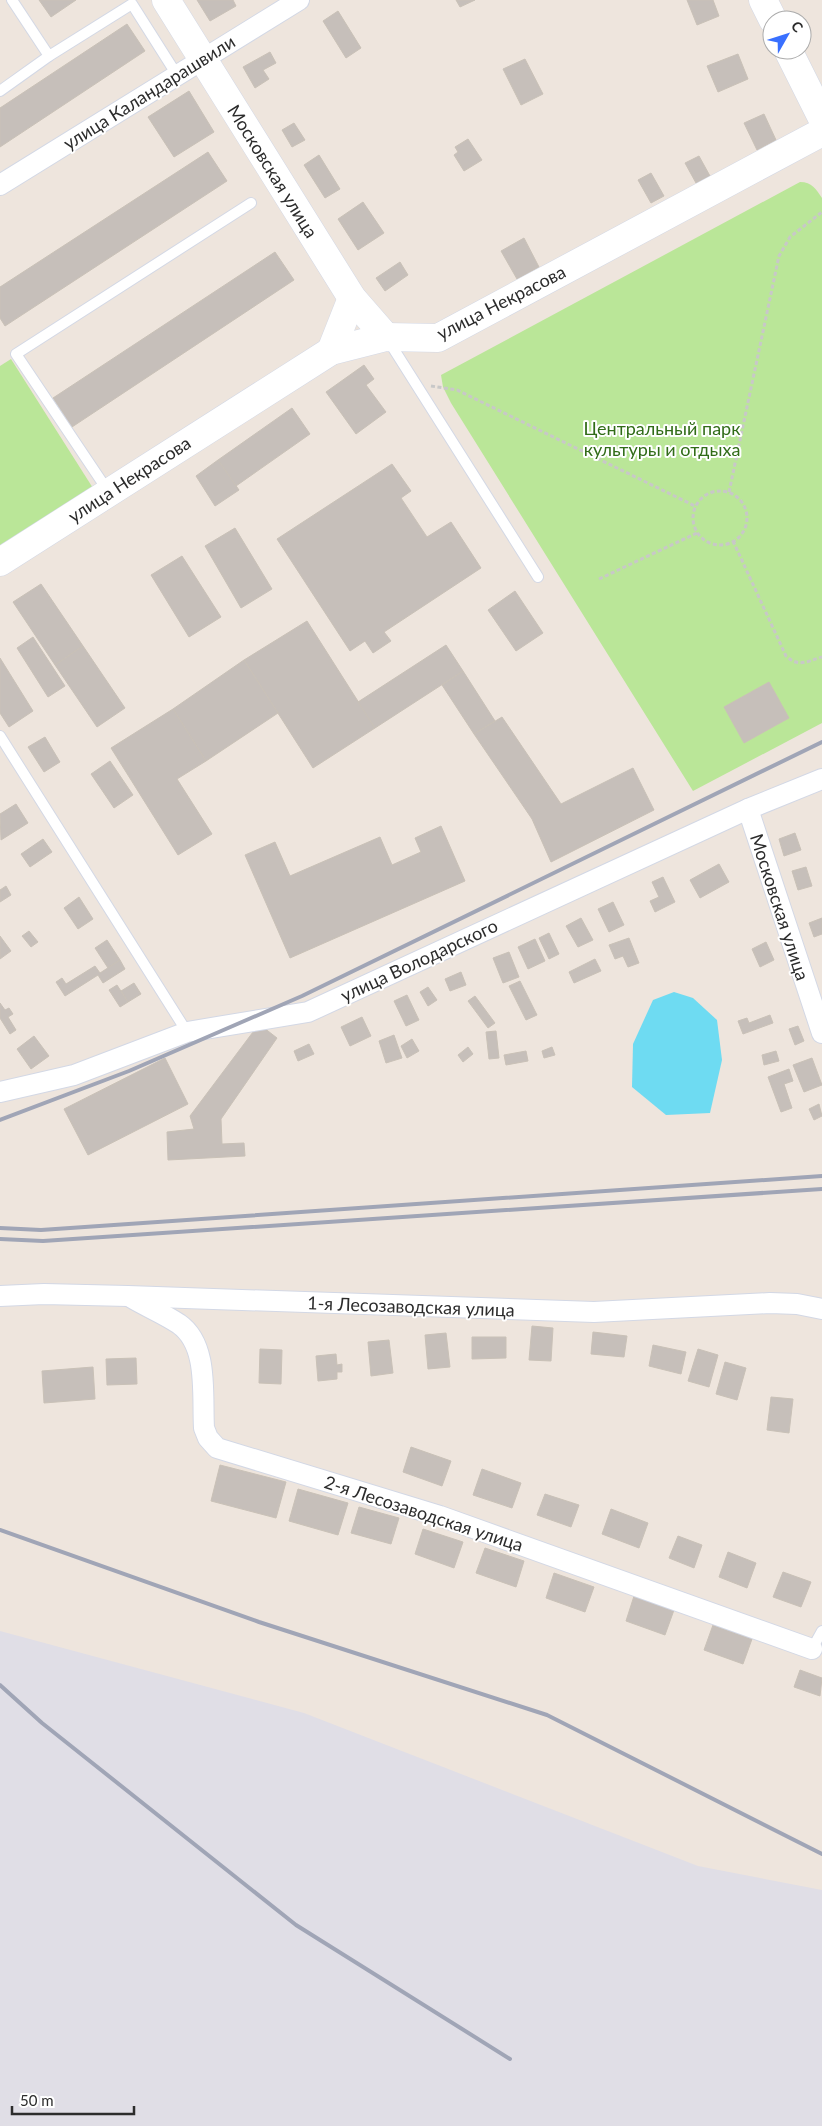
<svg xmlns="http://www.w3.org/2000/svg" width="822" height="2126" viewBox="0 0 822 2126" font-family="Lato,sans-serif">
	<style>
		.industrial { fill: #e0dee6 }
		.green { fill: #bae698 }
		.water { fill: #6edbf2 }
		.building { fill: #c6bfba; stroke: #c9c1b7 }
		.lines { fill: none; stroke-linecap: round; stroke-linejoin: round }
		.lane-casing { stroke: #d3d8e5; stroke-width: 12 }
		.street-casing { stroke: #d3d8e5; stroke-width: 22 }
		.secondary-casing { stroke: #d3d8e5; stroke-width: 29 }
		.path { stroke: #c8c8c8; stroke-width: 3; stroke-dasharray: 4 2.5; stroke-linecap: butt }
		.lane { stroke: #fff; stroke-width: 10 }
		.street { stroke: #fff; stroke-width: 20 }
		.secondary { stroke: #fff; stroke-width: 28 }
		.rail { stroke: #a0a5b6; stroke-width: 4 }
		.labels { text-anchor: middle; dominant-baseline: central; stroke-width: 4; stroke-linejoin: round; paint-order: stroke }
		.street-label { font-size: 18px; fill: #2c2c2c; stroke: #fff }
		.park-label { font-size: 18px; fill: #316c18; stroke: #fff }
	</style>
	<rect width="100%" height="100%" fill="#eee5dd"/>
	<path class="industrial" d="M0,1631L304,1713L698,1866L822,1890V2126H0Z"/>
	<g class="green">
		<path d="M800,182C812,182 816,189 822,198V723L693,791L451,403L443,387L441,375Z"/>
		<path d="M11,359L98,496L0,551V366Z"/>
	</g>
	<path class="water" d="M674,992L693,998L717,1020L722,1060L710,1113L666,1115L632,1087L633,1044L653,1000Z"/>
	<g class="building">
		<path d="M39,0H76L51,17Z"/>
		<path d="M197,0H233L236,6L210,21Z"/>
		<path d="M456,0H475L460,7Z"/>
		<path d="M687,0H713L719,16L697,25Z"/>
		<path d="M338,11L361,48L346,58L323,21Z"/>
		<path d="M127,24L145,51L0,147V108Z"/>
		<path d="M270,52L276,63L263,70L269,79L255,88L243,67Z"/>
		<path d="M738,54L748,79L718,92L707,66Z"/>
		<path d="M525,59L543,94L521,105L503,69Z"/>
		<path d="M189,91L214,132L174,157L148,117Z"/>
		<path d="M764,114L776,140L757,150L744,123Z"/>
		<path d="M294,123L305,140L292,147L282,130Z"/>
		<path d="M468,139L482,160L464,171L454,155L458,152L455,147Z"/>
		<path d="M208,152L227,181L5,326L0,318V287Z"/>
		<path d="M319,155L340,189L325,198L304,165Z"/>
		<path d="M699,156L710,176L696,183L685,163Z"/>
		<path d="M651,173L664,196L651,203L638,180Z"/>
		<path d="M363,202L384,233L358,250L338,219Z"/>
		<path d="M524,238L539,267L517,279L501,251Z"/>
		<path d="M275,252L294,280L72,427L53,398Z"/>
		<path d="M400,262L408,275L385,291L376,278Z"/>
		<path d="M364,365L374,379L366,385L386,412L356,434L326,392Z"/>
		<path d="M292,408L310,434L236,486L218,460Z"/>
		<path d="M218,460L239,490L215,506L196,476Z"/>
		<path d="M392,464L411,491L401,498L427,537L451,522L481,568L384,632L391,641L373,653L365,641L350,651L277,539Z"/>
		<path d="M235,528L272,589L241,608L205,546Z"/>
		<path d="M182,556L221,617L189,637L151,575Z"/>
		<path d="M41,584L83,646L55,665L13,602Z"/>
		<path d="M515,591L543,633L516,651L488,610Z"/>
		<path d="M307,621L375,728L313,768L244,660Z"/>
		<path d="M33,637L65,686L48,697L17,648Z"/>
		<path d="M446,645L463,671L375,728L358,702Z"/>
		<path d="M83,646L125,708L97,727L55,665Z"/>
		<path d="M0,658L33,711L9,727L0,713Z"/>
		<path d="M244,660L278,713L206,761L173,709Z"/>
		<path d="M463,671L495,721L474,734L442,685Z"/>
		<path d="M769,682L789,718L744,743L724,707Z"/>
		<path d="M173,709L206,761L177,779L212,834L178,855L111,748Z"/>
		<path d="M502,717L561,804L633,768L654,810L551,862L532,819L474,734Z"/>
		<path d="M45,737L60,762L44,772L28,747Z"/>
		<path d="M110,761L133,795L114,808L91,774Z"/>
		<path d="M16,804L28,823L1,840L0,814Z"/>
		<path d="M441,826L465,881L290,958L245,855L275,842L290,876L380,837L392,865L421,852L415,838Z"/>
		<path d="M795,833L801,850L784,856L779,839Z"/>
		<path d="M43,839L52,852L30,867L21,854Z"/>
		<path d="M719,864L729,882L700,898L690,880Z"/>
		<path d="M806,867L812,886L798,890L792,871Z"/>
		<path d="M663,877L675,902L655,912L650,901L659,897L652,882Z"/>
		<path d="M6,886L11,895L0,902V890Z"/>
		<path d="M79,897L93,919L78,929L64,908Z"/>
		<path d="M613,902L624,925L609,932L598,909Z"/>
		<path d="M581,918L593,940L578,947L566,926Z"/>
		<path d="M822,918V934L814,937L809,923Z"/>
		<path d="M29,931L38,942L31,947L22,936Z"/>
		<path d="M549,933L559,954L549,959L539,938Z"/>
		<path d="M0,936L11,951L0,959Z"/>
		<path d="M629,938L639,963L628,967L623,956L615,959L609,945Z"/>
		<path d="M535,939L545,961L528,969L518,947Z"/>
		<path d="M107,940L120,960L108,968L95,948Z"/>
		<path d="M766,942L774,960L760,967L752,949Z"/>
		<path d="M509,952L519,977L503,983L493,958Z"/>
		<path d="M595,959L601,971L574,983L569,972Z"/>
		<path d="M120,960L125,969L103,983L98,975L65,996L56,982L62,978L66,984L95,966L100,973Z"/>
		<path d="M461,972L466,985L450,991L445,979Z"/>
		<path d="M520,981L537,1015L526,1020L509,986Z"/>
		<path d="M134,983L141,994L128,1002L121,991Z"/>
		<path d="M117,985L128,1002L120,1007L109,990Z"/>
		<path d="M428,987L437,1000L428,1006L420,992Z"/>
		<path d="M407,995L419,1020L406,1026L394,1001Z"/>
		<path d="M475,996L495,1023L488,1028L468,1001Z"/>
		<path d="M0,1003L5,1010L9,1008L13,1014L8,1017L16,1030L10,1034L0,1018Z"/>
		<path d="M770,1015L773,1023L743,1034L738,1021L747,1018L749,1023Z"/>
		<path d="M362,1017L371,1036L350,1046L341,1027Z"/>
		<path d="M259,1024L277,1038L221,1119L222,1144L244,1143L245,1156L168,1160L167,1132L194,1129L190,1116Z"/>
		<path d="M798,1026L804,1041L795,1045L789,1029Z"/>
		<path d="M496,1031L499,1058L489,1059L486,1032Z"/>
		<path d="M394,1035L402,1058L386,1063L379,1041Z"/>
		<path d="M34,1036L49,1056L31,1069L17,1049Z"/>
		<path d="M412,1039L419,1051L407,1058L401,1046Z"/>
		<path d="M309,1044L314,1054L298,1061L294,1051Z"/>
		<path d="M468,1047L473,1054L463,1062L458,1055Z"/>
		<path d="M552,1047L555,1055L544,1058L542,1051Z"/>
		<path d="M526,1051L528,1061L506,1065L504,1055Z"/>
		<path d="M776,1051L779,1061L764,1065L762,1055Z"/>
		<path d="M165,1058L188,1104L88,1155L64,1109Z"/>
		<path d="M812,1058L822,1085L804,1092L793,1065Z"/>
		<path d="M789,1069L793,1081L784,1084L792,1108L781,1112L768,1077Z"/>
		<path d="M819,1104L822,1116L814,1120L809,1109Z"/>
		<path d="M532,1326L553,1328L551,1361L529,1360Z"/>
		<path d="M593,1332L627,1336L624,1357L591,1354Z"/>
		<path d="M446,1333L450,1367L428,1369L425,1335Z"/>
		<path d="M472,1337H506V1358L472,1359Z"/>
		<path d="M389,1340L393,1373L371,1376L368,1342Z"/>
		<path d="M653,1345L686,1352L681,1374L649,1366Z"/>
		<path d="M260,1349L282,1350L281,1384L259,1383Z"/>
		<path d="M698,1349L718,1355L709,1387L688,1381Z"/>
		<path d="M336,1354L337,1365L342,1364V1372H337V1379L318,1381L316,1356Z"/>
		<path d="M136,1358L137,1384L107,1385L106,1359Z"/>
		<path d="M725,1362L746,1368L737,1400L716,1394Z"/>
		<path d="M93,1367L95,1399L44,1403L42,1371Z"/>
		<path d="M771,1397L793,1399L789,1433L767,1430Z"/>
		<path d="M411,1447L451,1461L442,1486L403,1472Z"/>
		<path d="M220,1465L286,1482L276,1518L211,1501Z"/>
		<path d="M482,1469L521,1483L512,1508L473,1495Z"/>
		<path d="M298,1489L348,1503L338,1535L289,1521Z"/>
		<path d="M545,1494L579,1505L571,1527L537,1515Z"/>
		<path d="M359,1507L399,1518L391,1544L351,1533Z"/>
		<path d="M611,1509L648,1523L639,1548L602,1534Z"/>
		<path d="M423,1529L463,1542L454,1568L415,1554Z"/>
		<path d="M678,1536L702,1545L694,1568L669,1558Z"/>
		<path d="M485,1548L524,1561L516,1587L476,1573Z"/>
		<path d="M728,1552L756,1563L747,1588L719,1577Z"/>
		<path d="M783,1572L811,1582L801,1607L773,1597Z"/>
		<path d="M554,1573L594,1587L585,1612L546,1598Z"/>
		<path d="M634,1596L674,1610L665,1635L626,1621Z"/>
		<path d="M713,1625L752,1639L743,1664L704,1650Z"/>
		<path d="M800,1670L822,1678L820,1696L794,1687Z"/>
	</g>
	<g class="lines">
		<g class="lane-casing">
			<g id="lane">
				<path d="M12,0L49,56L132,4L177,75"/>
				<path d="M0,91L49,56"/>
				<path d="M388,340L538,577"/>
				<path d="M108,491L16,354L251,203"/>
				<path d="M0,736L187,1032"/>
				<path d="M812,1649L822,1631"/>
			</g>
		</g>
		<g class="street-casing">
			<g id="street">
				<path d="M0,185L299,0"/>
				<path d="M748,809L822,1033"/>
				<path d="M0,1092L74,1075L187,1032L308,1012L748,809L822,779"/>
				<path d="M0,1296L44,1294L128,1296L594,1312L770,1303L797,1304L822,1309"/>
				<path d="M132,1298C147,1307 164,1314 179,1324C209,1345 202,1395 204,1428L208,1438L217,1448L440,1516L812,1649"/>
			</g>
		</g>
		<g class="secondary-casing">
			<g id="secondary">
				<path d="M166,0L352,298L386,337"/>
				<path d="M763,0L773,20"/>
				<path d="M788,50L822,118"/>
				<path d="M331,351L352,298"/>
				<path d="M0,562L331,351L386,337L438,338L822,132"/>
			</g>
		</g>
		<g class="path">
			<path d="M431,386L457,390L695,506"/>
			<circle cx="720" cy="518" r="27"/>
			<path d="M729,492L779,256L790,237L822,212"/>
			<path d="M733,541L786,656C799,668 807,661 822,657"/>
			<path d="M599,579L697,533"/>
		</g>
		<use href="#lane" class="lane"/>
		<use href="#street" class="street"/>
		<use href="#secondary" class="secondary"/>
		<g class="rail">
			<path d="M0,1120L129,1071L302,996L822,742"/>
			<path d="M0,1228L41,1230L822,1176"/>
			<path d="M0,1239L43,1241L822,1189"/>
			<path d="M0,1530L259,1622L547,1715L822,1854"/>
			<path d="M0,1685L42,1723L296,1925L510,2059"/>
		</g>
	</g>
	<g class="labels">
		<g class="street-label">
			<text transform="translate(149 92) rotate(-32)">улица Каландарашвили</text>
			<text transform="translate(273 171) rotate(58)">Московская улица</text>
			<text transform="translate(501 302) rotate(-27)">улица Некрасова</text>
			<text transform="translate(129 479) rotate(-33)">улица Некрасова</text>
			<text transform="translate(780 907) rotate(72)">Московская улица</text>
			<text transform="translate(419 960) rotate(-25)">улица Володарского</text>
			<text transform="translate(411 1306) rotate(2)">1-я Лесозаводская улица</text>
			<text transform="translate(424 1513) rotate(18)">2-я Лесозаводская улица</text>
		</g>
		<g class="park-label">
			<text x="662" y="428">Центральный парк<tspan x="662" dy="21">культуры и отдыха</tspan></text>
		</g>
	</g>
	<g transform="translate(787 35) rotate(51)"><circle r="24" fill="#ffffff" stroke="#ababab"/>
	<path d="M0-4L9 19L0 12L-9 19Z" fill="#3970ff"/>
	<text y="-8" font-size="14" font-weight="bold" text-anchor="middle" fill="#2c2c2c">С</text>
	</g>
	<path d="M12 2106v8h122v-8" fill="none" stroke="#2c2c2c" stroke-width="2.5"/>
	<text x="20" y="2106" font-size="15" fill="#2c2c2c" stroke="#ffffff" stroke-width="4" paint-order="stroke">50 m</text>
</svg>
